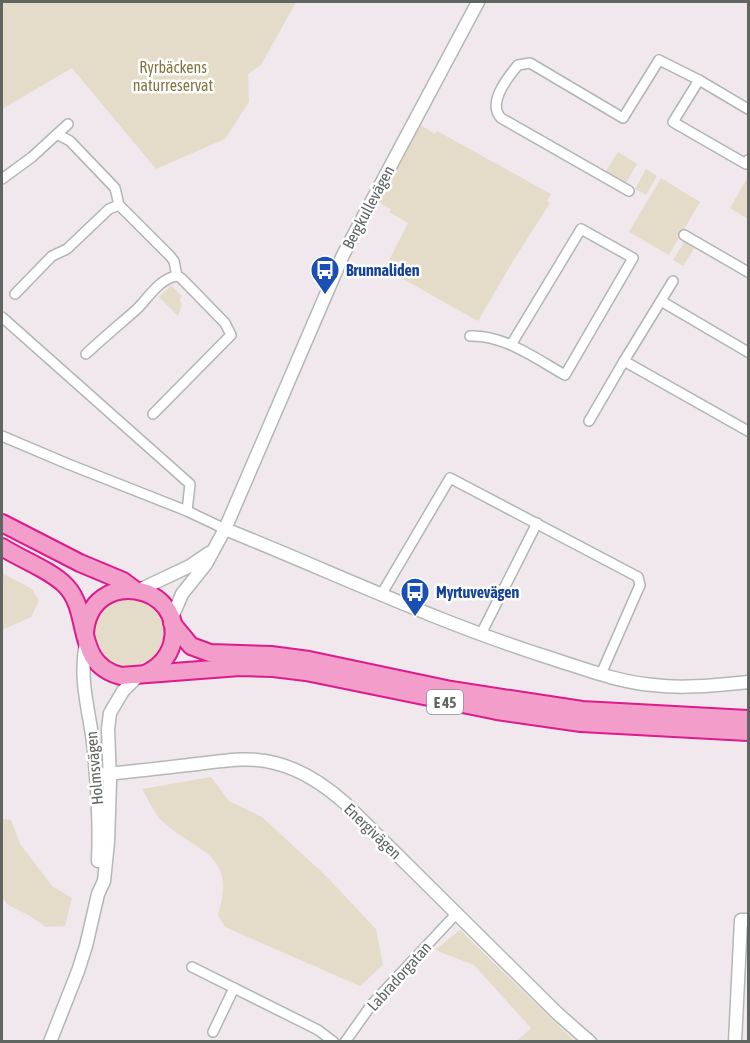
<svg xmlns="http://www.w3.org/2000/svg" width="750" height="1043" viewBox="0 0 750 1043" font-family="'Asap Condensed',sans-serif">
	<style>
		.green { fill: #e4dcc8 }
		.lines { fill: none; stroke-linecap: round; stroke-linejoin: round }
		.street-casing { stroke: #b0b6b2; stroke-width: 12 }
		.secondary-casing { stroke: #b2b9b4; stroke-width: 15 }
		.highway-casing { stroke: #dd1a8e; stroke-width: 20 }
		.street { stroke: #fff; stroke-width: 9 }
		.secondary { stroke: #fff; stroke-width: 12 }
		.highway { stroke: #f29dca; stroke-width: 16 }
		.labels { text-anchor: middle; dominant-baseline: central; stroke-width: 5; stroke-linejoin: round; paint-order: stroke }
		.shield { fill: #fff; stroke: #8f9490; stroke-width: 1.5 }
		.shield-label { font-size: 15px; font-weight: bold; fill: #5f6661 }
		.park-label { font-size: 16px; fill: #847441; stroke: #fff }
		.street-label { font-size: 16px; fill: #5f6661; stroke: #fff }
		.transit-label { font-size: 16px; font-weight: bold; fill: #164399; stroke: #fff; text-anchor: start }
	</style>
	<rect width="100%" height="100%" fill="#f0e8ec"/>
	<g class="green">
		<path d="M2,2H296L261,65L248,74L249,102L225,139L156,169L72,68L2,109Z"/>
		<path d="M419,124L435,134L437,131L551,194L547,201L550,203L513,261L478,321L394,274L386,266L408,223L389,212L391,209L380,203Z"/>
		<path d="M618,152L637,164L626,183L606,171Z"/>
		<path d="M646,169L657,176L646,195L635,189Z"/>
		<path d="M748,177V219L730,208Z"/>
		<path d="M661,178L700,202L669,255L629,232Z"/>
		<path d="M685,240L695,247L683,266L673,260Z"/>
		<path d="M171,285L182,297L179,300L182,304L178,316L159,297Z"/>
		<path d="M2,573L32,589L39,601L31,617L2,630Z"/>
		<circle cx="129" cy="633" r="36"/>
		<path d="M211,777L229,801L262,817L325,875L376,929L383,965L360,986L225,927L218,915C237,852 198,854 162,821C154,813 148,799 142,789Z"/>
		<path d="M2,819L11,820L20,844L52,886L72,898L65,926L46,927L30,916L8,905L2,897Z"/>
		<path d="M460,930L574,1041H517L531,1028L474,965L435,950Z"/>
	</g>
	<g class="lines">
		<g class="street-casing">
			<g id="street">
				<path d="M699,80L673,122L746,164L748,160"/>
				<path d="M2,179L32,157L68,124"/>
				<path d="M629,191L501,118C487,103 507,78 518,65L530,63L623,118L659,60L699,80L748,109"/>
				<path d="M684,235L748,272"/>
				<path d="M15,294L52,256L67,249L109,209L119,205L115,188L70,141L57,134"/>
				<path d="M661,301L748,352"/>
				<path d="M2,317L190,484L187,511"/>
				<path d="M470,336C505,335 536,359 565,375L633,258L581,229L511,345"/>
				<path d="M86,354C103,338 120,324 137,309C148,298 160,278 177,276L174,261L170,256L119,205"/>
				<path d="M624,361L673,281"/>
				<path d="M153,414L231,335L225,323L181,278L177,276"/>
				<path d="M589,421L624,361L748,431"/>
				<path d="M2,436L68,464L187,511L225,529"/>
				<path d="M381,595L450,478L638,577L640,585L601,674"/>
				<path d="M481,634L537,523"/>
				<path d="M192,967L318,1030L334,1042"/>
				<path d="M213,1032L234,988"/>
				<path d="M345,1042L372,1004L457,913"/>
			</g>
		</g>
		<g class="secondary-casing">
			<g id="secondary">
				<path d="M225,529C332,572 437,622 547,657C582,668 617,682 653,685C685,689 717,685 748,682"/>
				<path d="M139,590L190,566L209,553"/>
				<path d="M171,620L182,594L206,564L225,529L343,255L478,2"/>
				<path d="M86,642C79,680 88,705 93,742C97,781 100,822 98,861"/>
				<path d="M96,775C130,772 163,768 197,764C223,761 249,756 275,763C303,770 325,785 346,804L558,1014L590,1042"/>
				<path d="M50,1042L78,971L86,946L98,894L104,881L108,842L110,781L108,729L110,713L123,691L138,676"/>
				<path d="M735,1042L741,920H748"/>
			</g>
		</g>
		<g class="highway-casing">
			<g id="highway">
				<path d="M2,523L80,563L123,581L135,590"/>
				<path d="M2,547C20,559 51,570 66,586C92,613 73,664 121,676L240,667L273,668L306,672L497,711L581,723L748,732"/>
				<path d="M172,623L191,646L210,653L271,655L309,660L451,690L582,710L748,719"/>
				<path d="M85,633C90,566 187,583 172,644C168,658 158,668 145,674"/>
			</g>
		</g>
		<use href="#street" class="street"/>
		<use href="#secondary" class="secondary"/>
		<use href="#highway" class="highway"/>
	</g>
	<defs>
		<g id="bus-pin" transform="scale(1.5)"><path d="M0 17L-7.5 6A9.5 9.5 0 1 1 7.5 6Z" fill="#1a4fb4" stroke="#fff"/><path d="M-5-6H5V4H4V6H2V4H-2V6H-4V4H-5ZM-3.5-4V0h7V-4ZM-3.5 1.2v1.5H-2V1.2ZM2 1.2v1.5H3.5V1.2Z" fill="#fff"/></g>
	</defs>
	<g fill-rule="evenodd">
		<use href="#bus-pin" x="325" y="270"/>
		<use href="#bus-pin" x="415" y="592"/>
	</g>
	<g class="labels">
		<rect class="shield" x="427" y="690" width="36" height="24" rx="4.5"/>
		<g class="shield-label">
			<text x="445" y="702">E 45</text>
		</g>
		<g class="park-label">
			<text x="173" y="67">Ryrbäckens<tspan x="173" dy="18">naturreservat</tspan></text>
		</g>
		<g class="street-label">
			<text transform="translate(368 207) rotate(-62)">Bergkullevägen</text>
			<text transform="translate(94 768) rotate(-95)">Holmsvägen</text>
			<text transform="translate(373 831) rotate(44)">Energivägen</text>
			<text transform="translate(399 976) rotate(-48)">Labradorgatan</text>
		</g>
		<g class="transit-label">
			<text x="346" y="270">Brunnaliden</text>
			<text x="436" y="592">Myrtuvevägen</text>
		</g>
	</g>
	<rect width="750" height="1043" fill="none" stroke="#5f6661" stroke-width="6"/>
</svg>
